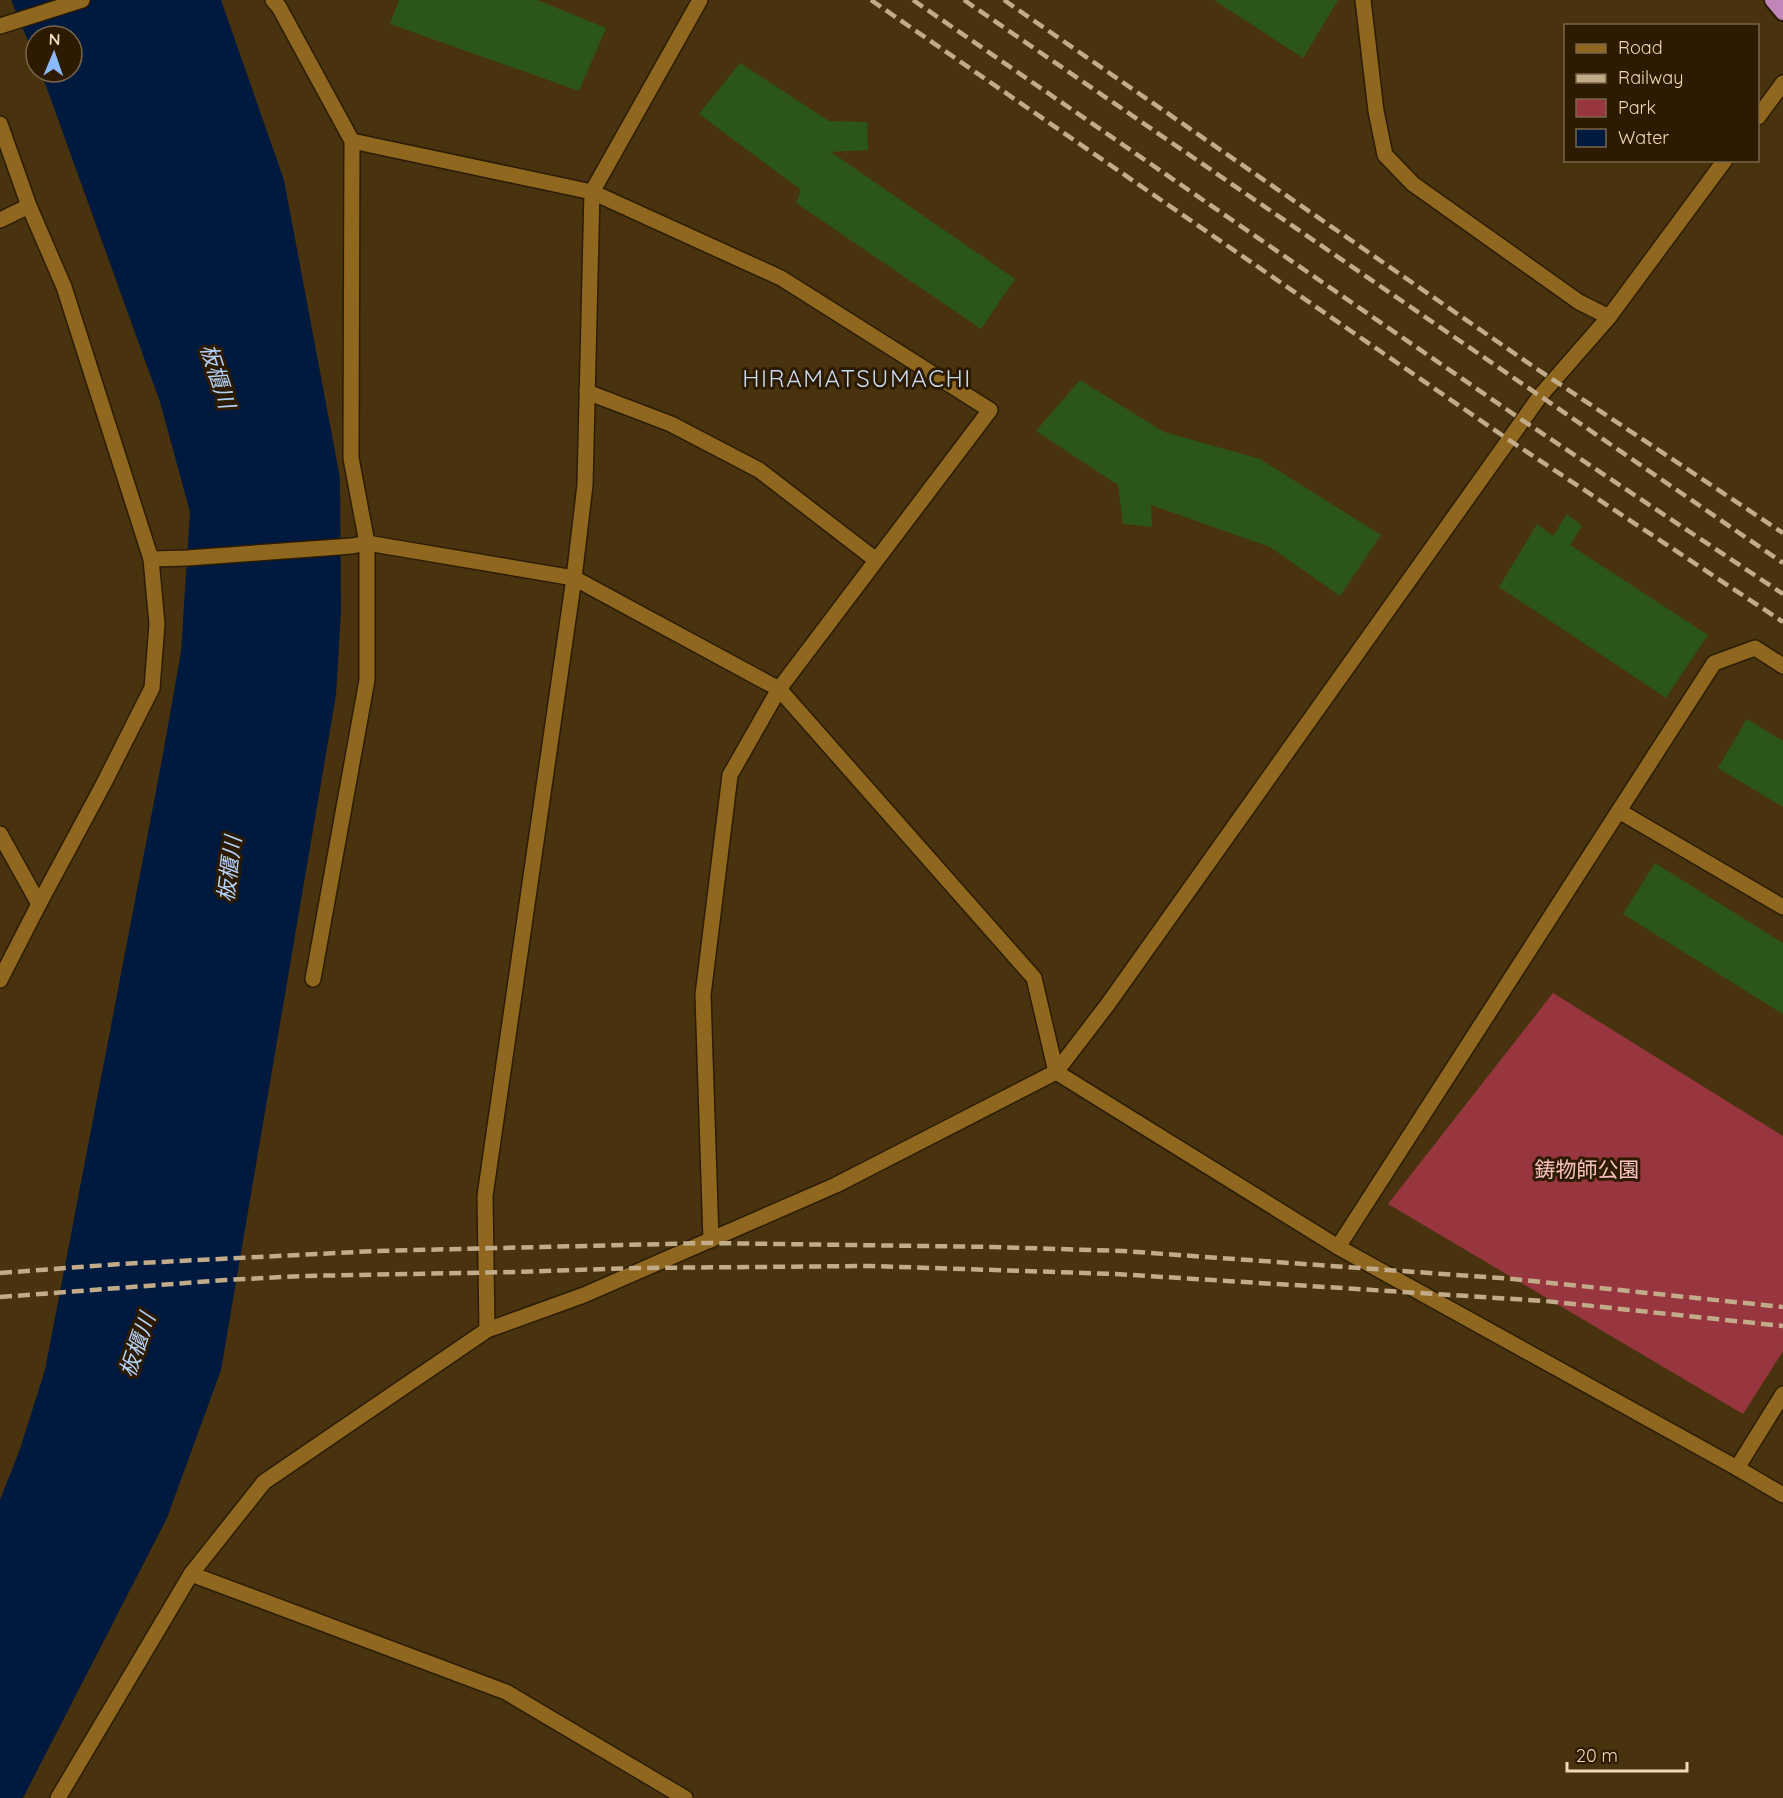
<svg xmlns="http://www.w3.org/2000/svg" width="1783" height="1798" viewBox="0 0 1783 1798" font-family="Quicksand,'Noto Sans JP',sans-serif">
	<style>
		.green { fill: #983640 }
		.water { fill: #00193f }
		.building { fill: #2c5519 }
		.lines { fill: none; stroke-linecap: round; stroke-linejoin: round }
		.service-casing { stroke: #2a1c07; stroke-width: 18 }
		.minor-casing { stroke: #2a1c07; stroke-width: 18 }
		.tertiary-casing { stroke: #2a1c07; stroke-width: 18 }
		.trunk-casing { stroke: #2a1c07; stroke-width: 20 }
		.service { stroke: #90671e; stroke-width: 15 }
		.minor { stroke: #90671e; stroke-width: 15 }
		.tertiary { stroke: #90671e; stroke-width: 15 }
		.trunk { stroke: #c086ba; stroke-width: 16 }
		.rail { stroke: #c2ab89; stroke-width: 4.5; stroke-dasharray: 12 6; stroke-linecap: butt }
		.labels { text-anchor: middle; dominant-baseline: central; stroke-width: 6; stroke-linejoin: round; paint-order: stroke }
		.park-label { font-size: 21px; fill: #f9c0c1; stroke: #2c1b00 }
		.water-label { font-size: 22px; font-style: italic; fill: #b4d1fa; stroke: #2c1b00 }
		.quarter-label { font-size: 24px; letter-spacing: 1.5px; fill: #c8daf3; stroke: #2c1b00 }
	</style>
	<rect width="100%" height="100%" fill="#49330e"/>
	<path class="green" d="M1553,993L1783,1136V1351L1743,1414L1388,1204Z"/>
	<path class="water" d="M11,0H221L284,180L340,478L341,611L336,695L221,1370L167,1518L23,1798H0V1500L20,1449L45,1370L161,765L181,652L190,512L160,402L41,72H72V36H36V60Z"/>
	<g class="building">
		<path d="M399,0H537L606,28L579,91L390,24Z"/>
		<path d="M1214,0H1338L1303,58Z"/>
		<path d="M740,63L829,121L867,122L868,150L831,152L1015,279L981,329L796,203L801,190L699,114Z"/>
		<path d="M1080,380L1164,432L1260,459L1381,535L1340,596L1270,547L1151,505L1152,527L1123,524L1118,485L1036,431Z"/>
		<path d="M1567,514L1582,526L1570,545L1708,635L1666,698L1499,587L1537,524L1553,536Z"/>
		<path d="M1747,719L1783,741V807L1718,768Z"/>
		<path d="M1655,863L1783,943V1014L1623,914Z"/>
	</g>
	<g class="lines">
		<g class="service-casing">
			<path id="service" d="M191,1574L506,1692L685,1798"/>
		</g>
		<g class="minor-casing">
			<g id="minor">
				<path d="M273,0L279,7L352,141L351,458L367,543V680L313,979"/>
				<path d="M1363,0L1376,111L1385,155L1413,184L1579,302L1609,317"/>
				<path d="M0,26L82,0"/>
				<path d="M1758,117L1783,83"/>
				<path d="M0,124L29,206L64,287L151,559L157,624L152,688L103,785L39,904L0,980"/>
				<path d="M352,141L592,192L781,278L990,410L779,689L730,775L703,995L711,1240"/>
				<path d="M0,220L29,206"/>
				<path d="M587,392L671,424L759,470L876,560"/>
				<path d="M151,559L187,558L352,546L367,543L574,578L779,689L1034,978L1056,1072"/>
				<path d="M1619,811L1783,907"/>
				<path d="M0,834L39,904"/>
				<path d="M1338,1247L1714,663L1755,648L1783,666"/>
				<path d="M487,1330L584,1295L836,1185L1056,1072L1108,1004L1540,396L1609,317L1725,160"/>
				<path d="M1737,1468L1783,1394"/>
				<path d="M58,1798L191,1574L264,1482L487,1330L485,1196L574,578L585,485L592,192L700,0"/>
			</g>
		</g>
		<g class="tertiary-casing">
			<path id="tertiary" d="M1056,1072L1338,1247L1737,1468L1783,1495"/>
		</g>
		<g class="trunk-casing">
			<path id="trunk" d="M1773,0L1783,12"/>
		</g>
		<use href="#service" class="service"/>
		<use href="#minor" class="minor"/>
		<use href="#tertiary" class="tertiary"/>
		<use href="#trunk" class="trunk"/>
		<g class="rail">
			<path d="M871,0L1509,440L1783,622"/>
			<path d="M913,0L1522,420L1783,594"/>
			<path d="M964,0L1783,563"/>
			<path d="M1004,0L1534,367L1783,533"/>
			<path d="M0,1273L120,1264L376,1251L706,1243L994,1247L1123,1251L1513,1279L1783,1307"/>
			<path d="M0,1297L225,1280L303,1276L515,1272L636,1268L871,1266L1116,1274L1357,1289L1545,1301L1783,1326"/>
		</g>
	</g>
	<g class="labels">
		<g class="park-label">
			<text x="1587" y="1169">鋳物師公園</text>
		</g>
		<g class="water-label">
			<text transform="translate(218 376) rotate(72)">板櫃川</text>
			<text transform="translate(229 869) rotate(-83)">板櫃川</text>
			<text transform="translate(137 1345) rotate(-71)">板櫃川</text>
		</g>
		<g class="quarter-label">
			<text x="857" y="378">HIRAMATSUMACHI</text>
		</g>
	</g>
	<rect x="1564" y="24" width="195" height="138" fill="#2c1b00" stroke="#7a674a" stroke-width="1.5"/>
	<rect x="1576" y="44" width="30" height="9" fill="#90671e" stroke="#7a674a" stroke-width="1.5"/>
	<text x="1618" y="54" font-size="18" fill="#f0d9b8">Road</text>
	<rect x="1576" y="74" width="30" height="9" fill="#c2ab89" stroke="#7a674a" stroke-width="1.5"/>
	<text x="1618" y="84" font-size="18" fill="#f0d9b8">Railway</text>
	<rect x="1576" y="99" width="30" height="18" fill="#983640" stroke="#7a674a" stroke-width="1.5"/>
	<text x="1618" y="114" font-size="18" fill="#f0d9b8">Park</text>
	<rect x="1576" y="129" width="30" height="18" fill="#00193f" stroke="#7a674a" stroke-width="1.5"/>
	<text x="1618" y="144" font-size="18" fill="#f0d9b8">Water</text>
	<g transform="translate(54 54) rotate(2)"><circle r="28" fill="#2c1b00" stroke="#7a674a" stroke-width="1.5"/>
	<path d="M0-4.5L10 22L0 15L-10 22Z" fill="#8bb9fc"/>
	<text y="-9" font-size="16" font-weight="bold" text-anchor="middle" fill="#f0d9b8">N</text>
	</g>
	<path d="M1567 1762v9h120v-9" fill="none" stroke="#f0d9b8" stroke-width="3"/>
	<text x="1576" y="1762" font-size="18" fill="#f0d9b8" stroke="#2c1b00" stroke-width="4.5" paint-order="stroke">20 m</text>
</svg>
